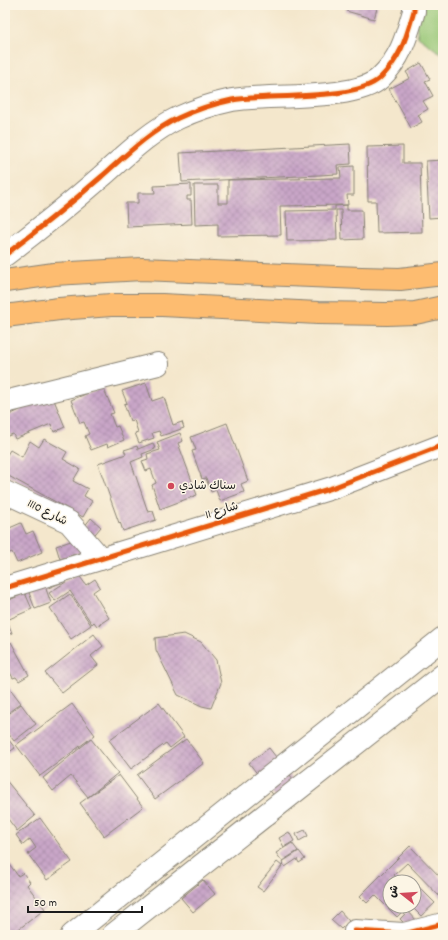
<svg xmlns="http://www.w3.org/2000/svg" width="448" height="940" viewBox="0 0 448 940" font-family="Dekko,'Playpen Sans Arabic',sans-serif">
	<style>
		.green { fill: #97c776; stroke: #5a7249 }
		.building { fill: url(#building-cross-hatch) }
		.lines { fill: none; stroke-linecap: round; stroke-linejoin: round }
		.minor-casing { stroke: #888274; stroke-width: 24 }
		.highway-casing { stroke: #888274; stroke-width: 24 }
		.minor { stroke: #fff; stroke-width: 22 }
		.highway { stroke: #fdbc70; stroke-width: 22 }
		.cycleway-casing { stroke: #fcf5e5; stroke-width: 8 }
		.cycleway { stroke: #e8590c; stroke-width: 5 }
		.poi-dot { fill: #d1495b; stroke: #fcf5e5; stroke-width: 1.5 }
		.labels { text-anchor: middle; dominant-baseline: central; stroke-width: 3; stroke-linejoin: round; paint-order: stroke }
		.poi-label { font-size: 12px; fill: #1c1c1c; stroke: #fcf5e5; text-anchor: start }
		.street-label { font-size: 12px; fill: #1c1c1c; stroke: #fcf5e5 }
	</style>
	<defs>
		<pattern id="building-cross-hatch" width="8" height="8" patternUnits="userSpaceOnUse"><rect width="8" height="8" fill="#c9a6c8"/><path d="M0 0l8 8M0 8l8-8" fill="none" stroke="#ac8eab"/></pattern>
	</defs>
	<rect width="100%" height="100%" fill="#fcf5e5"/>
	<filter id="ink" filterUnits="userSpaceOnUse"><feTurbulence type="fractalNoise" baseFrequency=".025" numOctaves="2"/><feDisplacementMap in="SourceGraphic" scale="8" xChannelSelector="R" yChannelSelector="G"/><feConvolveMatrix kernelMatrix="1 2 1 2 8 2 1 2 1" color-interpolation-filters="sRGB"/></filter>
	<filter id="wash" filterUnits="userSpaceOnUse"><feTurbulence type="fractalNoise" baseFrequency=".012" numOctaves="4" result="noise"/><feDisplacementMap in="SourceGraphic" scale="16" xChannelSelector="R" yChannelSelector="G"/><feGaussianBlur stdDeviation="0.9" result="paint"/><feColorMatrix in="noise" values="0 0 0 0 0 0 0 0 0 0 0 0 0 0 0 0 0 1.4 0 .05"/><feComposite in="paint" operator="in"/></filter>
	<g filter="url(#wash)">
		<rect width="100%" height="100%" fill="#f4e7cc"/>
		<path class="green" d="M413,5H443V55L418,37Z"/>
		<g id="blocks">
			<g class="building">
				<path d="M347,5H378L374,19L346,11Z"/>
				<path d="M421,63L430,79L425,81L433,96L423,101L428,109L418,115L422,122L411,128L389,89L410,78L406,72Z"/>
				<path d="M350,144L351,164L337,165L338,174L182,182L180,153Z"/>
				<path d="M403,146V163H420L422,232L377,233L376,201H368L367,147Z"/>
				<path d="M443,160V217L429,218L426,161Z"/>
				<path d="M354,166V195H347L348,205L280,206L281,235L218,236V224L195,225L194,185H218V203H228V180L341,178L340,167Z"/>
				<path d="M191,184V196H187V200H191L192,224L127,227L126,203H138V193H155L154,186Z"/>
				<path d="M347,205V210H362L363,239L342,240L341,210H336L337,240L287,241L286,211L335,210V206Z"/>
				<path d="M146,383L152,401L164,397L173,425L182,422L184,428L161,436L159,431L152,433L154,438L139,443L135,433L138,432L134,420L130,421L124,404L127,403L122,391Z"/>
				<path d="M103,387L114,413L110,414L115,427L118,426L124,440L108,447L107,444L91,450L85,436L89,434L84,422L80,423L71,400Z"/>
				<path d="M54,400L65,427L54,432L51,424L15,439L13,434L5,437V409L6,408L9,415L20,410L19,406Z"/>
				<path d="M227,423L248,481L241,484L244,492L220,501L216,490L211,492L206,478L202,479L192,451L196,450L191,437Z"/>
				<path d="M180,433L183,441L178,443L197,495L160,509L152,485L156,483L151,469L146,471L142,461L148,459L147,454L160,450L157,442Z"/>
				<path d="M44,439L67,452L63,459L80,469L73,481L88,489L84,496L92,501L83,517L5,474V458L10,450L22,457L30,441L39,447Z"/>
				<path d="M153,443L155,449L142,454L143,457L131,462L148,512L153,511L156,520L123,531L120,522L119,523L98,464L126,454L124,450L137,446L138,449Z"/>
				<path d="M91,518L101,527L90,540L80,532Z"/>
				<path d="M21,523L26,534L33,531L42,552L17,563L12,552L5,555V530Z"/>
				<path d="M80,538L85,551L60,559L56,546Z"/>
				<path d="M78,574L86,585L95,579L100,587L93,592L109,618L97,626L94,622L92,624L70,591L55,601L49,593Z"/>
				<path d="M61,578L63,582L46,589L51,603L35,609L28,590Z"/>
				<path d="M25,593L32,609L7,620L12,633L5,636V602Z"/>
				<path d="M70,594L91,625L71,639L50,608Z"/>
				<path d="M94,634L103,646L91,656L98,665L62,693L45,673Z"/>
				<path d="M184,634L201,642L216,660L221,683L211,708L202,706L178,695L156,650L155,638Z"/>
				<path d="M11,642L29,675L19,681L16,677L13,678L5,663V646Z"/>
				<path d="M5,682L21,703L5,715Z"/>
				<path d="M159,703L184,737L170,748L166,743L131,769L109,740Z"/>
				<path d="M21,704L36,724L14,741L5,729V717Z"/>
				<path d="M72,704L95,735L40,776L16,745Z"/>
				<path d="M5,735L15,748L5,755Z"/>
				<path d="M91,739L118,773L88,797L71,776L53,791L43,778Z"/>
				<path d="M186,739L204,763L155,799L137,775Z"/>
				<path d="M269,748L304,793L284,809L249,763Z"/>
				<path d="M119,775L143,807L104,836L80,803Z"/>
				<path d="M5,779L35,816L17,831L5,815Z"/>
				<path d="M40,818L72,862L47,880L28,854L36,848L30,839L23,845L16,835Z"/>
				<path d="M305,830L308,836L299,841L296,834Z"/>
				<path d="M289,832L294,841L284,847L279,838Z"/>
				<path d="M292,843L298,851L282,861L276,853Z"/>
				<path d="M410,846L443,880V900L407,863L394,875L401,882H390V906H408L397,917L375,895L367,903L360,896Z"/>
				<path d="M299,851L305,859L299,863L297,859L285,867L282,862Z"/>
				<path d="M5,858L18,876L23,873L30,882L27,885L45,909L11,935L5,929Z"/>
				<path d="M277,862L282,866L263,891L257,887Z"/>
				<path d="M411,879L435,903L421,916L411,906H414V882H407Z"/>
				<path d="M203,880L215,894L193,912L181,898Z"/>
				<path d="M340,911L349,921L341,929L331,920Z"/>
				<path d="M408,911L417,921L409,928L400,919Z"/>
			</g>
		</g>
	</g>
	<g filter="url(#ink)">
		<use href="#blocks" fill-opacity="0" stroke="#888274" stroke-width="1"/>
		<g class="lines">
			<g class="minor-casing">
				<g id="minor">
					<path d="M5,255C38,230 70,204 101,177C125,156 149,132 178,118C195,110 213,104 232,100C267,94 356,101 380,78C401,58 406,38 414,11V5"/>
					<path d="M5,402L158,364"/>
					<path d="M5,492L69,522L101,559"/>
					<path d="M5,588L332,488L443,445"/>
					<path d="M355,931L404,934L443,924"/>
					<path d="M72,935L443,638"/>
					<path d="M113,935L443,675"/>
				</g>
			</g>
			<g class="highway-casing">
				<g id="highway">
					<path d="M5,281L54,274L142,269L361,278L400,279L443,274"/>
					<path d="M5,316L59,309L111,305H162L318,313L387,314L415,313L443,307"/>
				</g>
			</g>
			<use href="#minor" class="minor"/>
			<use href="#highway" class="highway"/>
			<g class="cycleway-casing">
				<g id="cycleway">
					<path d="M5,255C38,230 70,204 101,177C125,156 149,132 178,118C195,110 213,104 232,100C267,94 356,101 380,78C401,58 406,38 414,11V5"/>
					<path d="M5,588L332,488L443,445"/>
					<path d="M355,931L404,934L443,924"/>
				</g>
			</g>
			<use href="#cycleway" class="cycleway"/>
		</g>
	</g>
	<circle class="poi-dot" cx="171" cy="486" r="4"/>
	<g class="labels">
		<g class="poi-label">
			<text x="179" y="486">سناك شادي</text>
		</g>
		<g class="street-label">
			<text transform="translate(222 511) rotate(-17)">شارع 11</text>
			<text transform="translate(47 513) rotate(27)">شارع 1110</text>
		</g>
	</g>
	<rect width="448" height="940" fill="none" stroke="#fcf5e5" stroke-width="20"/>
	<g transform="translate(402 894) rotate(287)"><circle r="19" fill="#fcf5e5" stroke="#a29e95"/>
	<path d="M0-3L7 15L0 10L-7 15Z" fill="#d1495b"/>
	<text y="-6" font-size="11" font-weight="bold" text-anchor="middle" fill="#1c1c1c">ش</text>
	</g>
	<path d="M28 906v6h114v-6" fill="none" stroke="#1c1c1c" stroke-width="2"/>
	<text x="34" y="906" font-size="12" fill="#1c1c1c" stroke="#fcf5e5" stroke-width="3" paint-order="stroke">50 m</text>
</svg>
